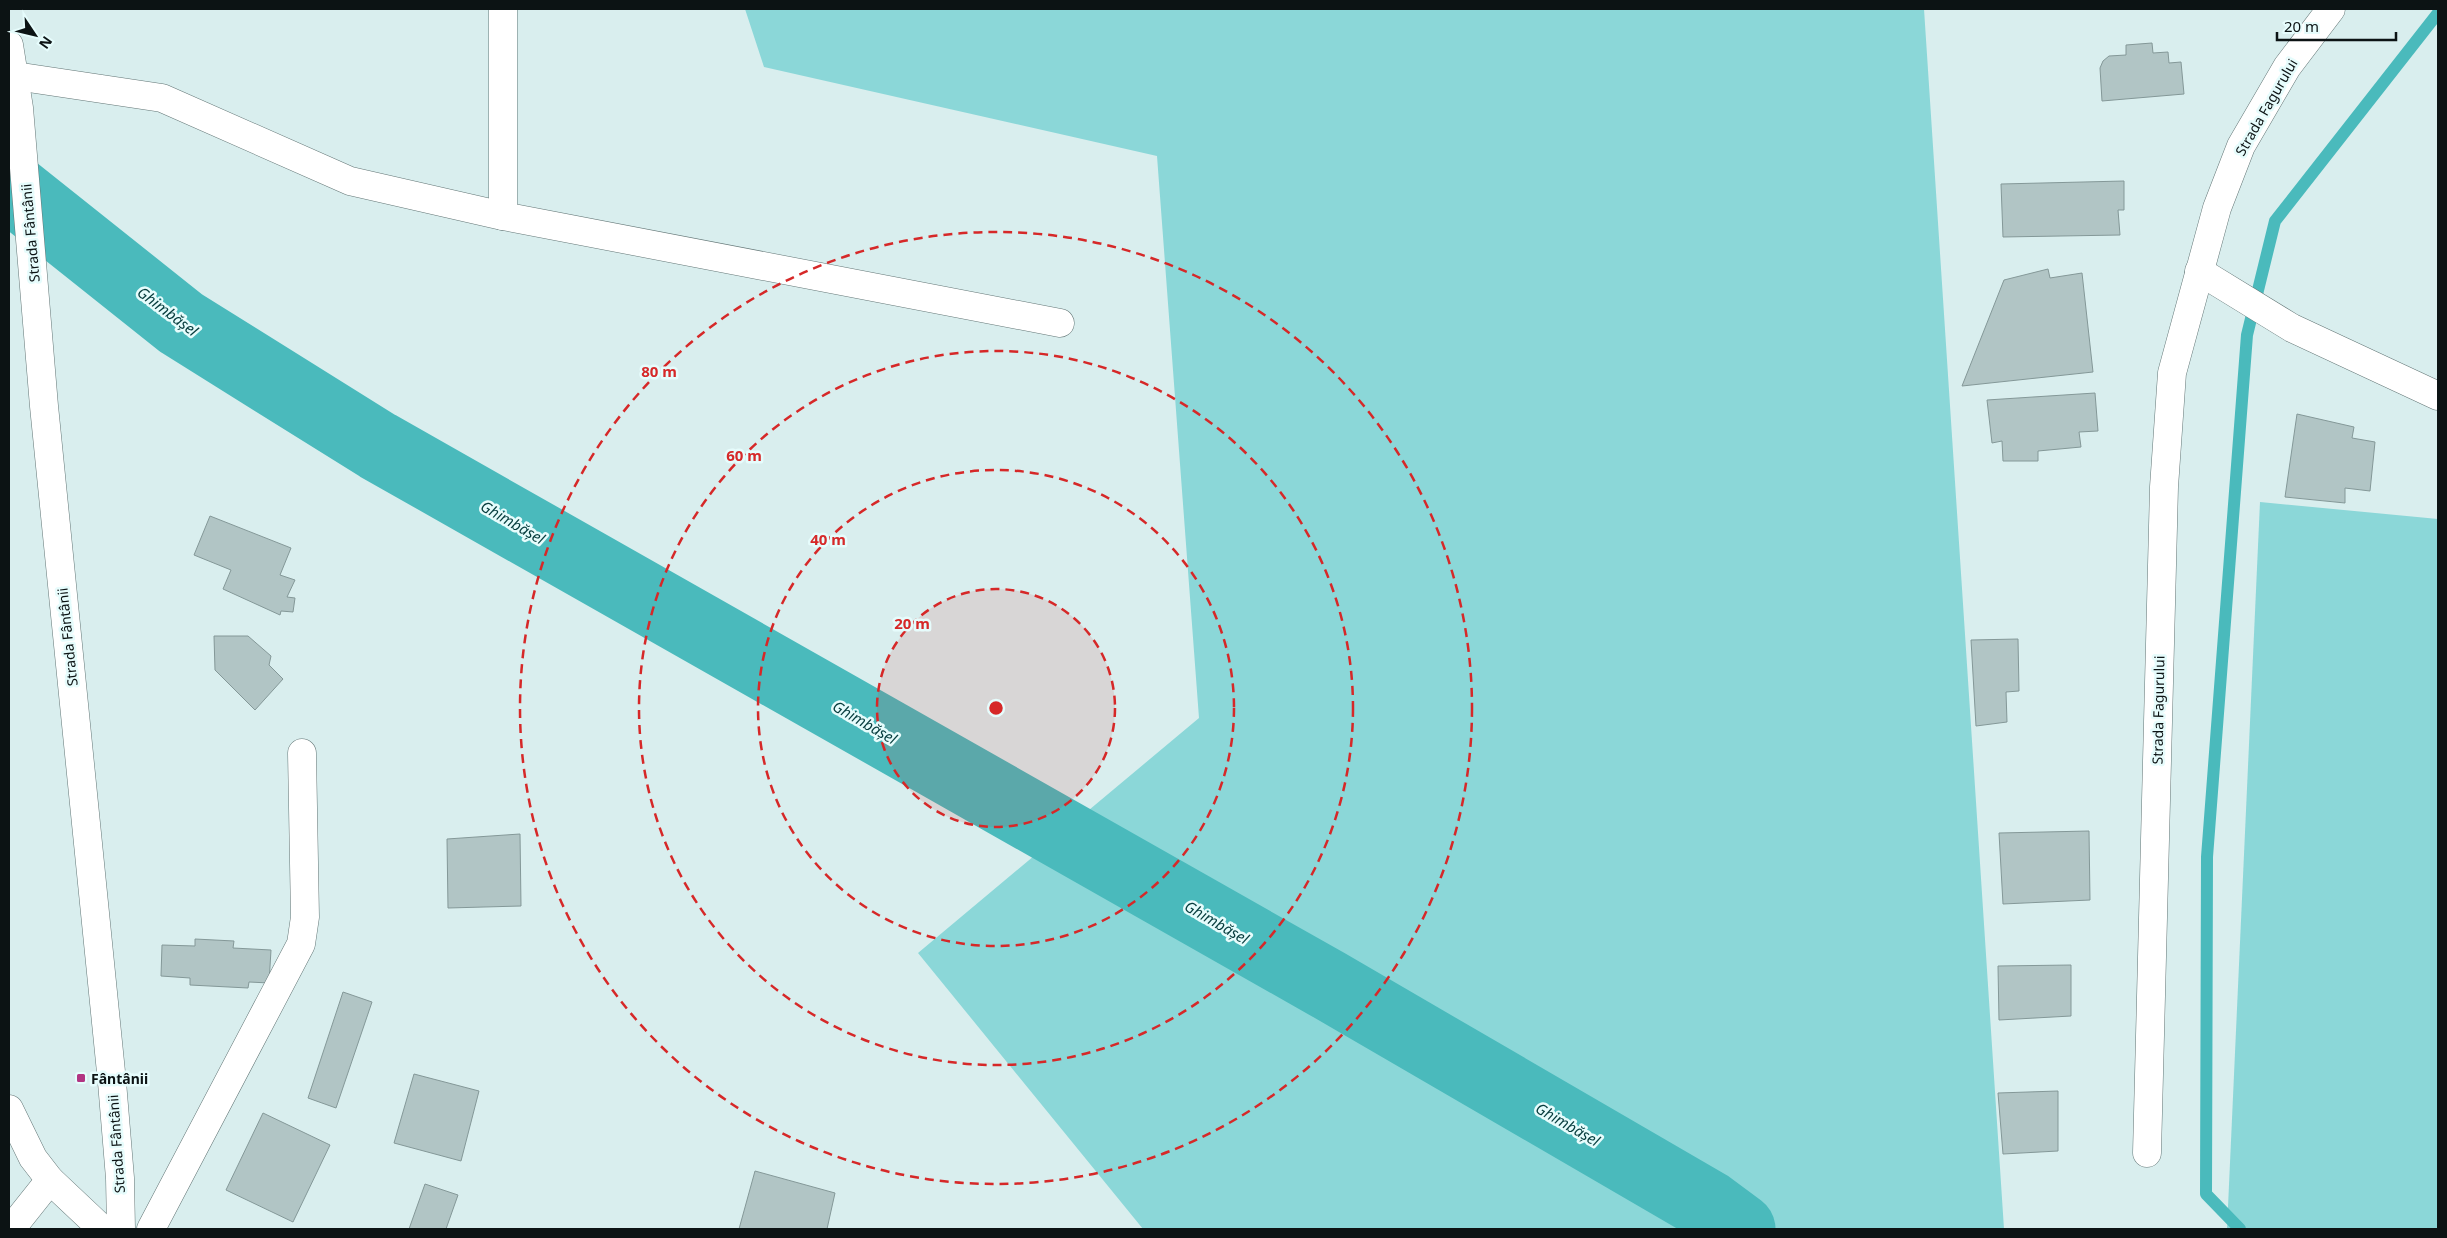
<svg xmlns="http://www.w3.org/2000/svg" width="2447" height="1238" viewBox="0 0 2447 1238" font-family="'Noto Sans',sans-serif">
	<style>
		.green { fill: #8bd7d8 }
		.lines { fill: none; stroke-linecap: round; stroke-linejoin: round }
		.stream { stroke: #4ababc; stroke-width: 12 }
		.river { stroke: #4ababc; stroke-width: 71 }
		.building { fill: #b1c5c5; stroke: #849898 }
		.minor-casing { stroke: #637676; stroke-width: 29 }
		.minor { stroke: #fff; stroke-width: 28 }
		.ring { fill: none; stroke: #d62828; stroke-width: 2.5; stroke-dasharray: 9 6 }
		.poi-dot { fill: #b23482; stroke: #e6fcfc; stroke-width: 2 }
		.labels { text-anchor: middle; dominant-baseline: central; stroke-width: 5; stroke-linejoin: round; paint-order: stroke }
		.street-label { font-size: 14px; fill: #0c1314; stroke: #e6fcfc }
		.poi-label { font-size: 14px; font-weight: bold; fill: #0c1314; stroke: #e6fcfc; text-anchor: start }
		.water-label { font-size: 15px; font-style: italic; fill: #063c3d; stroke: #e6fcfc }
		.centre { fill: #d62828; stroke: #e6fcfc; stroke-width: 2.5 }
		.ring-label { font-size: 15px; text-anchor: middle; font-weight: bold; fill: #d62828; stroke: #e6fcfc; stroke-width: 5; stroke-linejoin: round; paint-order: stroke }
	</style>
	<rect width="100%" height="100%" fill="#d9eeee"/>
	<g class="green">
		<path d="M745,9H1924L2004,1229H1143L918,953L1199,718L1157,156L764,67Z"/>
		<path d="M2260,502L2438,519V1229H2227Z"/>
	</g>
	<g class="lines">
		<path class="stream" d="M2240,1229L2206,1194L2207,857L2247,335L2275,221L2438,13"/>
		<path class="river" d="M9,186L181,323L378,446L1327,984L1709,1206L1740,1229"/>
	</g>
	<g class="building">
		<path d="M2152,43L2153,53L2168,52L2169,63L2181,62L2184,94L2102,101L2100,68L2103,61L2109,56L2126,55V45Z"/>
		<path d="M2124,181V210H2118L2120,235L2003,237L2001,184Z"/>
		<path d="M2048,269L2050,278L2082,273L2093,372L1962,386L2004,280Z"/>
		<path d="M2095,393L2098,431L2079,432L2081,447L2038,451V461H2003L2002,441L1992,443L1987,400Z"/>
		<path d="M2297,414L2354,427L2352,438L2375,442L2370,491L2345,488V503L2285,497Z"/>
		<path d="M210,516L291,548L280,575L295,580L287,597L295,598L293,612L281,611L280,615L223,589L231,570L194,555Z"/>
		<path d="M214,636H248L271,656L269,665L283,679L255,710L215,670Z"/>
		<path d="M2018,639L2019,691L2006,692L2007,722L1976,726L1971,640Z"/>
		<path d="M2089,831L2090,900L2003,904L1999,833Z"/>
		<path d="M520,834L521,906L448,908L447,839Z"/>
		<path d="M195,939L234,941L233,948L271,950L269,983L249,982L248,988L190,985V978L161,976L162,945L195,946Z"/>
		<path d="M2071,965V1016L1999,1020L1998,966Z"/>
		<path d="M343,992L372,1002L336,1108L308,1098Z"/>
		<path d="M414,1074L479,1091L461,1161L394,1143Z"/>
		<path d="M2058,1091V1151L2003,1154L1998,1093Z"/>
		<path d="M263,1113L330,1145L293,1222L226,1190Z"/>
		<path d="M755,1171L835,1193L827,1229H739Z"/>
		<path d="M425,1184L458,1195L446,1229H409Z"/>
	</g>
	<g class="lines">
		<g class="minor-casing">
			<g id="minor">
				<path d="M9,45L19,108L44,406L112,1082L120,1178L121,1229"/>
				<path d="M15,76L162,98L350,181L503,216L1060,323"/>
				<path d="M503,216V9"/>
				<path d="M2199,271L2292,328L2438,396"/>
				<path d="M9,1109L33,1158L50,1180L102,1229"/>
				<path d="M2147,1153L2164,487L2172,373L2217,208L2241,146L2287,67L2331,9"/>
				<path d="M11,1229L50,1180"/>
				<path d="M151,1229L301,944L305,917L302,753"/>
			</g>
		</g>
		<use href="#minor" class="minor"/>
	</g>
	<circle cx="996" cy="708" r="119" fill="#d62828" fill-opacity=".12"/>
	<g class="ring">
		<circle cx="996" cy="708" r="119"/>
		<circle cx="996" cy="708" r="238"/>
		<circle cx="996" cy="708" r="357"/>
		<circle cx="996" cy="708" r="476"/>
	</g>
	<rect class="poi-dot" x="76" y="1073" width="10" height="10" rx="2.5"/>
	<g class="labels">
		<g class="street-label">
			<text transform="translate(2266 107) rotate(-60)">Strada Fagurului</text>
			<text transform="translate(30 233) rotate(-95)">Strada Fântânii</text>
			<text transform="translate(67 637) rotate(-96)">Strada Fântânii</text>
			<text transform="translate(2158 710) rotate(-89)">Strada Fagurului</text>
			<text transform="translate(116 1144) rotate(-94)">Strada Fântânii</text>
		</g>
		<g class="poi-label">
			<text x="91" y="1078">Fântânii</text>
		</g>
		<g class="water-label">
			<text transform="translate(168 311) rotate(37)">Ghimbășel</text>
			<text transform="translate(513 522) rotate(30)">Ghimbășel</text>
			<text transform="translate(865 722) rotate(30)">Ghimbășel</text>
			<text transform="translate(1217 922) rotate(30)">Ghimbășel</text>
			<text transform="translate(1568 1124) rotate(30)">Ghimbășel</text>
		</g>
	</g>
	<circle cx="996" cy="708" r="8" class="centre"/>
	<g class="ring-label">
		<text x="659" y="377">80 m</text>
		<text x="744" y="461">60 m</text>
		<text x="828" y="545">40 m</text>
		<text x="912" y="629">20 m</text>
	</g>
	<rect width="2447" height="1238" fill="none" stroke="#0c1314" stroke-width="20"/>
	<g transform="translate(35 35) rotate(125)" stroke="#e6fcfc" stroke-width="4" paint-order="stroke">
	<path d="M0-4L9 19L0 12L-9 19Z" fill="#0c1314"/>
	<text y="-8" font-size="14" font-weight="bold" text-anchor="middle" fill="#0c1314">N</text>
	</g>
	<path d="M2277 32v8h119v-8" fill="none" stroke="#0c1314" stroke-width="2.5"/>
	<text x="2284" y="32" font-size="15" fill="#0c1314" stroke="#e6fcfc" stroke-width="4" paint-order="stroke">20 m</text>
</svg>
